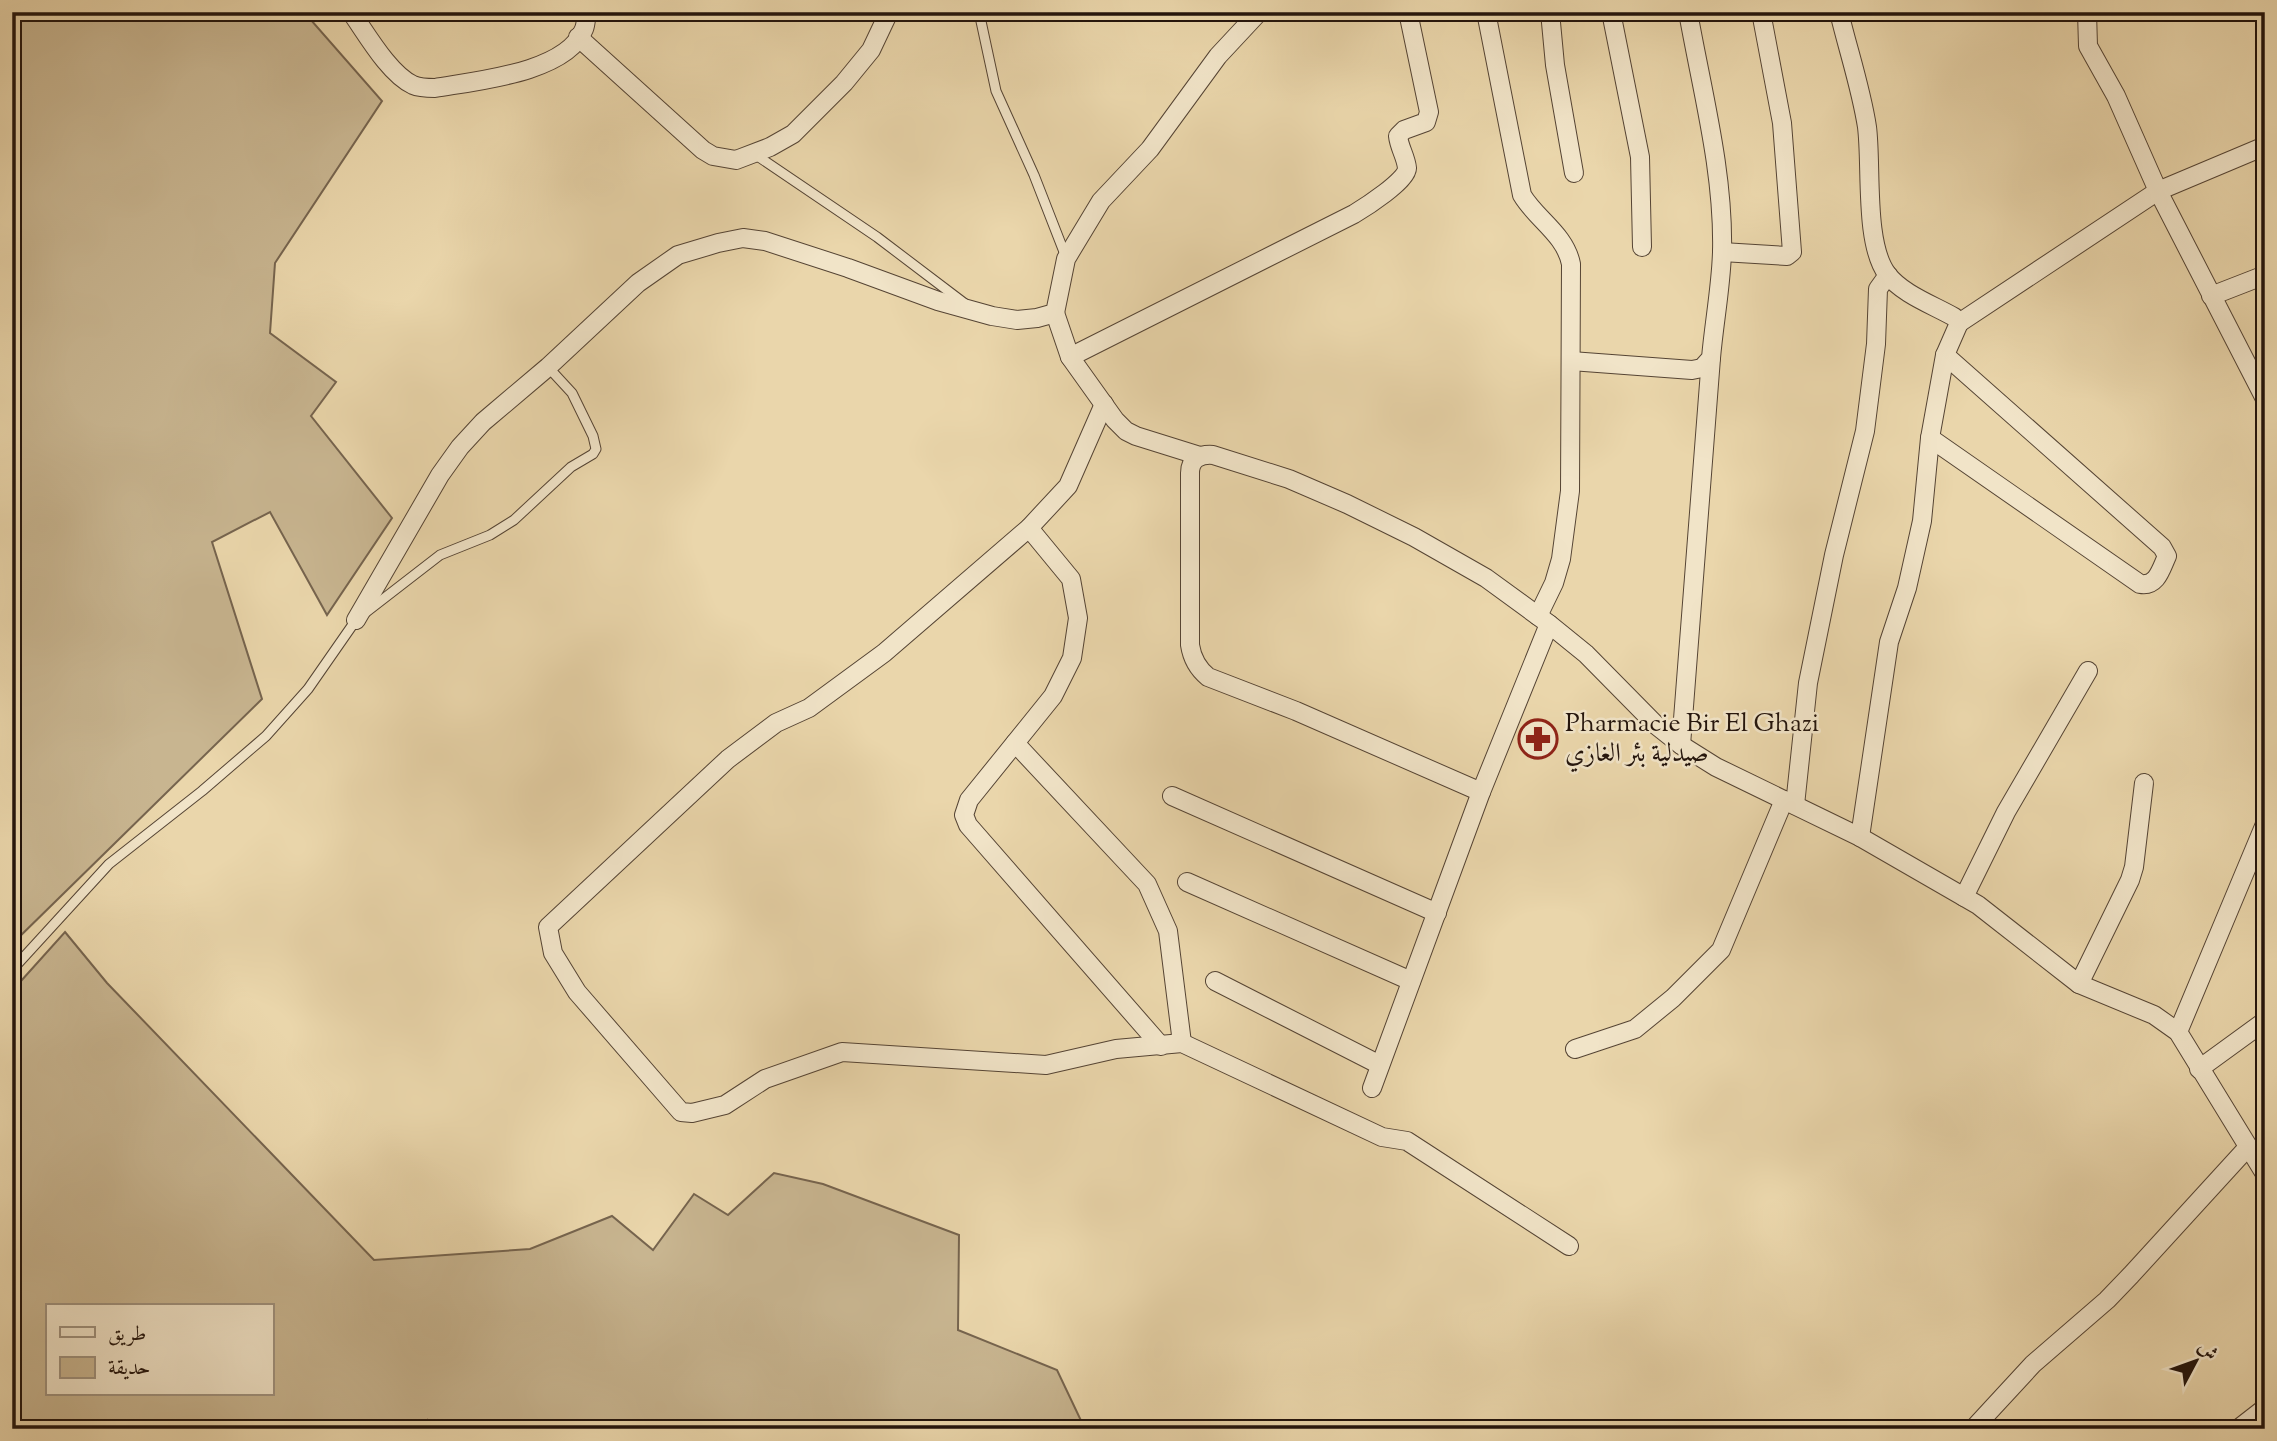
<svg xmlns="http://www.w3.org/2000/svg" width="2277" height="1441" viewBox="0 0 2277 1441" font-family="'Sorts Mill Goudy',Amiri,serif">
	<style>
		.green { fill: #c8b590; stroke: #76644e; stroke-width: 2; fill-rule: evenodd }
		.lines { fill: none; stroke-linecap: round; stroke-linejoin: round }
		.lane-casing { stroke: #554434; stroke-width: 11 }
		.street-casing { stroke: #554434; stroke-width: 20 }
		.lane { stroke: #f1e4c8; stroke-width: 9 }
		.street { stroke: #f1e4c8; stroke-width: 18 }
		.labels { text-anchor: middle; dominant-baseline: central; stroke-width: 5; stroke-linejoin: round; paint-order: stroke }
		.poi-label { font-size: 26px; fill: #23140c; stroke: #f1e4c8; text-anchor: start }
	</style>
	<rect width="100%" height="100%" fill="#ead6ab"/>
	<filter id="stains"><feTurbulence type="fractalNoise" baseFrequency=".00286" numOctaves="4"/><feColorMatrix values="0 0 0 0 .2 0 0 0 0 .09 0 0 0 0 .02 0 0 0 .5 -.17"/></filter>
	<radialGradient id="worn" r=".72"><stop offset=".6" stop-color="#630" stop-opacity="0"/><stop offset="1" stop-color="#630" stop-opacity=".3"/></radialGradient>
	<g class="green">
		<path d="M12,12H304L382,101L275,263L270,333L336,382L311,416L392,518L327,615L270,512L212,542L262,699L12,944Z"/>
		<path d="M65,932L107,983L374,1260L530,1249L612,1216L653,1250L694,1194L728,1215L774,1173L823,1184L959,1235L958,1330L1057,1370L1085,1429H428L427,1420L405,1429H12V991ZM47,1306H271V1394H47Z"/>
	</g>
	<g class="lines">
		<g class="lane-casing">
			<g id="lane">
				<path d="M979,12L996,91L1034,175L1066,257"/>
				<path d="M753,153L877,237L964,303"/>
				<path d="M12,970L109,864L202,791L266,736L308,689L356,620L440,555L490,535L514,520L571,467L593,454L596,449L593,436L572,393L548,367"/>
			</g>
		</g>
		<g class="street-casing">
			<g id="street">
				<path d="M351,12C366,33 389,74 413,85C420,88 427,88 435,88C475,81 567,73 584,29C586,24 586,17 587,12"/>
				<path d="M1486,12L1522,195C1536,219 1565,234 1571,264L1570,491L1561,559L1554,583L1538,616"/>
				<path d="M1550,12L1555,65L1574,173"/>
				<path d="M1611,12L1640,157L1642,247"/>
				<path d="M1839,12C1848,50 1861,88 1867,127C1872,166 1864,243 1887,274C1902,294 1933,305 1954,317L1959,323L1945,355L1930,438L1922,521L1907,588L1889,642L1860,837"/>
				<path d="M2087,12L2088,46L2116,96L2158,191L2265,399"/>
				<path d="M578,37L703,150L713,156L736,160L770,147L793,134L844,83L871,50L889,12"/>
				<path d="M1722,252L1787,256L1792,252L1782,123L1761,12"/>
				<path d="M2211,296L2265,275"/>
				<path d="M1055,313L1070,357L1115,420L1126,431L1136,436L1200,456"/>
				<path d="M1959,323L2158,191L2265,146"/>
				<path d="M1070,357L1354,214C1364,208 1408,180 1407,168C1406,157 1399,147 1398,136L1404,130L1426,122L1429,112L1408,12"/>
				<path d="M1571,361L1692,370L1702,368L1711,358C1714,323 1721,287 1722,252C1724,172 1702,91 1688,12"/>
				<path d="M1104,404L1068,486L1029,528L884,653L809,708L776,723L728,759L548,927L553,953L577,992L681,1112L692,1113L725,1105L765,1079L842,1052L1046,1065L1116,1049L1182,1043L1382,1137L1407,1141L1569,1246"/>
				<path d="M1930,438L2140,584C2157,587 2161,569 2167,556L2162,547L1945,355"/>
				<path d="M1029,528L1071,579L1078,618L1072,658L1053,696L969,800L964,815L968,825L1161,1046"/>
				<path d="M356,620L440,475L460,447L483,422L548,367L638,283L678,255L718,243L743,238L765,241L848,268L938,301L992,316L1017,320L1037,318L1055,313L1066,259L1101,201L1150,149L1218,56L1259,12"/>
				<path d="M1015,743L1147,884L1168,931L1182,1043"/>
				<path d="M1681,745L1711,358"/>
				<path d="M1481,792L1296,711L1208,677C1197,668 1192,658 1190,645V473C1190,459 1200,454 1213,455L1289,479L1347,504L1414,537L1486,578L1549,624L1586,654L1657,726L1681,745L1716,767L1860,837L1978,905L2079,984L2154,1015L2178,1032L2265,1174"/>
				<path d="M1172,796L1437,913"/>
				<path d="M1795,805L1808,683L1834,555L1865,431L1876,344L1878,289L1888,275"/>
				<path d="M1187,882L1411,981"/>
				<path d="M1964,897L2006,812L2088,671"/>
				<path d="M1215,981L1380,1065"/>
				<path d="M2079,984L2130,880L2134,867L2144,783"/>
				<path d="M2178,1032L2265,824"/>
				<path d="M1575,1049L1635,1029L1673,998L1721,950L1784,800"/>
				<path d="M2199,1069L2265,1021"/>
				<path d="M1372,1088L1481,792L1549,624"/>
				<path d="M1973,1429L2033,1364L2107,1300L2131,1275L2248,1147"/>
				<path d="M2238,1429L2265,1408"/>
			</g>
		</g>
		<use href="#lane" class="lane"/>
		<use href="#street" class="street"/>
	</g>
	<defs>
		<g id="pharmacy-ring" transform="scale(2.0125)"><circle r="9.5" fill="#f1e4c8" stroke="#8f2418" stroke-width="1.5"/><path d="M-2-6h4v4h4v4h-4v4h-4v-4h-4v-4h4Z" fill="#8f2418"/></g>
	</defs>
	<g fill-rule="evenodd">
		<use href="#pharmacy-ring" x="1538" y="739"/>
	</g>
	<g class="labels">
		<g class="poi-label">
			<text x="1565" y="724">Pharmacie Bir El Ghazi<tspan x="1565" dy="30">صيدلية بئر الغازي</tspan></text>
		</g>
	</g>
	<rect width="2277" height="1441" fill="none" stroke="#ead6ab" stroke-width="42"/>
	<rect x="14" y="14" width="2249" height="1413" fill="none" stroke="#23140c" stroke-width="3.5"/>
	<rect x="21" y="21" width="2235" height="1399" fill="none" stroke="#23140c" stroke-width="2"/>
	<rect x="46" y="1304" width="228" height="91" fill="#f1e4c8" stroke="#9f917d" stroke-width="2"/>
	<rect x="60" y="1327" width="35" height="10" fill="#f1e4c8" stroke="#9f917d" stroke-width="2"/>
	<text x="108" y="1340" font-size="21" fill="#23140c">طريق</text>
	<rect x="60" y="1357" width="35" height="21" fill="#c8b590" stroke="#9f917d" stroke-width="2"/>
	<text x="108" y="1374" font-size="21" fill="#23140c">حديقة</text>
	<g transform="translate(2196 1361) rotate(49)" stroke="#f1e4c8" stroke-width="5" paint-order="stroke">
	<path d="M0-5L12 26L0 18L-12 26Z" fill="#23140c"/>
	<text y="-10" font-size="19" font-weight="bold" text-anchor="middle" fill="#23140c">ش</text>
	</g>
	<rect width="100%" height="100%" filter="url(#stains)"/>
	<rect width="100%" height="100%" fill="url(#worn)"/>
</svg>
